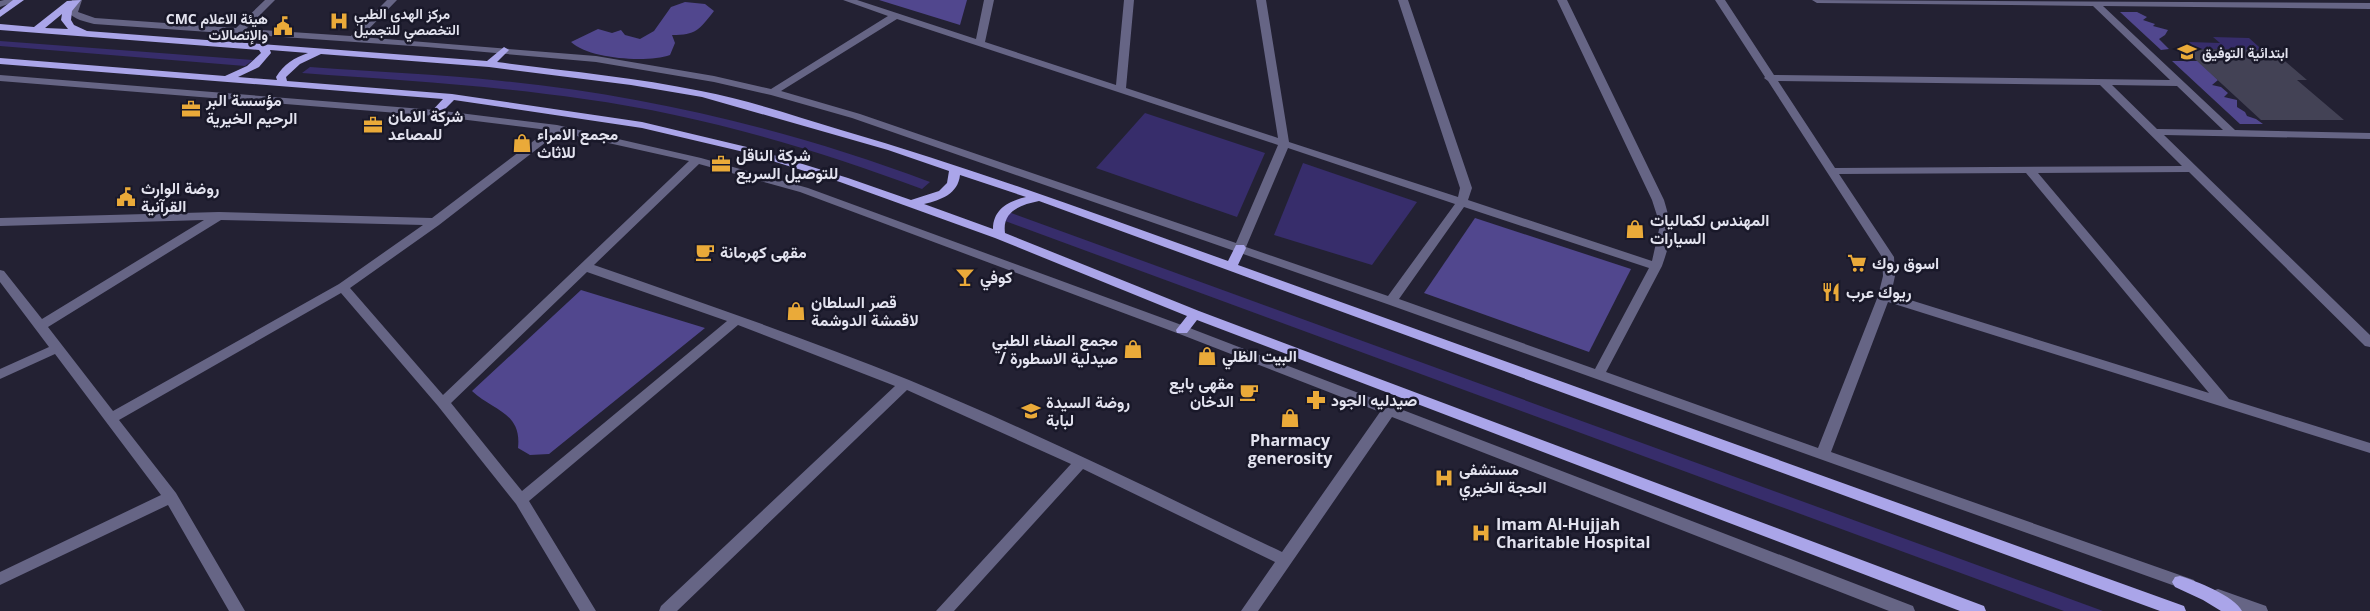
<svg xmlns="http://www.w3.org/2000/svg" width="2370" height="611" viewBox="0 0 2370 611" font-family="'Open Sans',Vazirmatn,sans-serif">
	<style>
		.green { fill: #372d6b }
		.forest { fill: #51478e }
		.building { fill: #434255 }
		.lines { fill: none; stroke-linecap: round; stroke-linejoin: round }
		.minor { fill: #666585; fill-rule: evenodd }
		.major { fill: #aaa5e9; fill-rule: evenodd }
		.labels { text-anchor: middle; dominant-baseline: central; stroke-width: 5; stroke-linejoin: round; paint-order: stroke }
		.far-poi-label { font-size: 14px; font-weight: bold; fill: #e3e3ef; stroke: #191829; text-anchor: start }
		.poi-label { font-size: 16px; font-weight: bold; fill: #e3e3ef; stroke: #191829; text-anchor: start }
	</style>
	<rect width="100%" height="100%" fill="#232133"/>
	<g class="green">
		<path d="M2213,37L2249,38L2268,55H2235L2229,49H2196L2189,42L2220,43Z"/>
		<path d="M0,41L253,60L245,66L0,46Z"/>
		<path d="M310,67C374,72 438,74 502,81C649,96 792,130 930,182L922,189C813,148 700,115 584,99C490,85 396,80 302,73Z"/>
		<path d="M1145,113L1265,153L1237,217L1096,168Z"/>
		<path d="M1303,163L1417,202L1372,265L1274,235Z"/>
		<path d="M1006,211L2103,611H2064L997,218Z"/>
	</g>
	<g class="forest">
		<path d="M879,0H967L960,25Z"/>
		<path d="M685,2L705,4L714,11C699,30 696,35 672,35L675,43L670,55C647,63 589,59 571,42L598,29L612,33L621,30L625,35L640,39L654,31L671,7Z"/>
		<path d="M2120,12H2137L2147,17L2143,20L2155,24L2153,26L2168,30L2165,35L2159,39L2169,49L2161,50Z"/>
		<path d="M2172,61H2198L2218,80L2212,85L2221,87L2228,93L2224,97L2237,100V107L2245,112L2247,116L2256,119L2263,124H2240Z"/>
		<path d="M1475,218L1631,269L1589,352L1424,293Z"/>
		<path d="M581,290L705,328L549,454L530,455L518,448C522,412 493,411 472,391Z"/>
	</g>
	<path class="building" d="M2184,49L2272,50L2307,80H2297L2344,120H2261Z"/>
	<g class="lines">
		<g class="minor">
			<path d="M4,0H19L0,7V1Z"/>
			<path d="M72,0H82L78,12L95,18L236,28L265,0H275L246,29L351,36L387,0H397L361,37L596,56L714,76L771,89L888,16L843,0H857L976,39L984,0H994L985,42L1116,85L1124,0H1134L1126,88L1278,138L1256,0H1266L1289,142L1458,197L1460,188L1398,0H1408L1472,188L1468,200L1652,261L1660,225L1652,200L1557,0H1567L1664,200C1673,230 1672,237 1662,266L1606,372L1818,448L1878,296L1883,276L1882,257L1768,81L1764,78L1765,77L1715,0H1725L1774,75L2170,80L2093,6L1817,3L1812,0L2370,3V9L2103,6L2235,130L2370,133V139L2164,135L2370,335V347L2365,346L2189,172L2038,173L2229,399L2370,443V453L1888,302L1831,452L2194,580L2197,585L2194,590L2189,591L1387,304L852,118L771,95L714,82L596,62L427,47L94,24C84,21 75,20 68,12ZM897,19L1278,145L1236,243L860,114L781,91ZM1778,81L2100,85L2182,166L1835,168ZM2112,85L2177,86L2223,130L2157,129ZM1288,148L1455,204L1388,296L1246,247ZM2026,173L2209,393L1891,294L1895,276L1894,257L1839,174ZM1464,207L1649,268L1595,369L1399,299Z"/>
			<path d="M0,75L435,110L557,125L701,158L808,188L1187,327L1913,606L1915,611H1889L1392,417L1258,611H1241L1275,562L1083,469L954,611H936L1071,464L907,390L677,611H659L661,606L895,386L738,325L529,501L596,611H580L516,504L438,406L341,293L119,420L176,493L245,611H229L168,505L0,585V572L161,495L55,354L0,379V369L49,347L0,282V270L4,271L42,319L204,220L0,226V218L219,212L432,218L548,130L435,116L0,81ZM559,132L689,161L443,395L350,288L439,225ZM699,164L800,192L1177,333L1380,412L1282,552C1158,493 1035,432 909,380C805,338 700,302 594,265ZM221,220L423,225L339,284L113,411L48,327ZM587,272L727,321L522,491L451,403Z"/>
			<path d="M2218,589L2266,606L2268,611H2241L2212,601L2210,596L2212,591Z"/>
		</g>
		<g class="major">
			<path d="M13,0H24L0,17V10Z"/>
			<path d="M81,0L72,11L71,20L74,25L87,31L487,61L504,47L509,50L497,62C565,71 634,77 701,91C748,100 795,116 841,130C972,168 1099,215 1228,261L1236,245H1244L1246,248L1238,265L2184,606L2186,611H2160L1039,201C1020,205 1002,211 1005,233L1199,311L1984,606L1986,611H1960L1197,320L1187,333H1177L1176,330L1187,316L995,238L840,182L744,152L642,128L454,100L439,115L435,116L430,113L443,99L0,64V58L225,76L247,66L261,53L259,50L0,30V24L34,27L67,1ZM62,14L61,20L68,29L45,28ZM270,50L308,53C294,58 284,64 276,77L277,80L238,77L259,67L271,53ZM321,54L489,67L631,85L702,97L888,150L949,171L947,183L939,191L911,200L848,178L751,148L642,122L452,94L287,81L286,77L300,64ZM960,175L1026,197C1009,201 993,209 993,229L924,204C941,200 958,194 960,175Z"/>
			<path d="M2180,576C2196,581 2235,596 2242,611H2221L2203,600L2175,587L2172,582L2175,577Z"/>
		</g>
	</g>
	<defs>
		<g id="hospital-bare" transform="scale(1.5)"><path d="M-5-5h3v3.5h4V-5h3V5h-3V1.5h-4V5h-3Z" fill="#eaaa39" stroke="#191829" stroke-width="2.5" paint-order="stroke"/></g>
		<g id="civic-bare" transform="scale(1.5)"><path d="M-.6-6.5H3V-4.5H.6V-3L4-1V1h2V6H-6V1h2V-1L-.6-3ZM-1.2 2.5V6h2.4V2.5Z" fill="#eaaa39" stroke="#191829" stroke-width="2.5" paint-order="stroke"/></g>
		<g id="school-bare" transform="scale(1.5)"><path d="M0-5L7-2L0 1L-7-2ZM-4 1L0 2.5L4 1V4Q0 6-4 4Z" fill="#eaaa39" stroke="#191829" stroke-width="2.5" paint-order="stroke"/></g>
		<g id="office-bare" transform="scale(1.5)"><path d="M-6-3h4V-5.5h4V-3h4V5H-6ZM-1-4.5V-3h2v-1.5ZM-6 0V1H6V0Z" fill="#eaaa39" stroke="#191829" stroke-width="2.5" paint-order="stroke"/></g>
		<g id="shop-bare" transform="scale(1.5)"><path d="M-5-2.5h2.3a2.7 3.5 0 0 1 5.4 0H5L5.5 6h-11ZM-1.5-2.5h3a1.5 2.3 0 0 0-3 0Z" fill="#eaaa39" stroke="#191829" stroke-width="2.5" paint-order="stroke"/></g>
		<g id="cafe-bare" transform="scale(1.5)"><path d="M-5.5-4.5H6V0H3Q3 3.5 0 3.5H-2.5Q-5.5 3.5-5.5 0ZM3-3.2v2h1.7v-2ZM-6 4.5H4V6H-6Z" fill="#eaaa39" stroke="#191829" stroke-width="2.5" paint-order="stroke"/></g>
		<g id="supermarket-bare" transform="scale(1.5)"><path d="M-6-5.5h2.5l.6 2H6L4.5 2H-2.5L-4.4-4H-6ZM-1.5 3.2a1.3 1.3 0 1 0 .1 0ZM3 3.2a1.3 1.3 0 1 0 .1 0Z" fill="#eaaa39" stroke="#191829" stroke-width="2.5" paint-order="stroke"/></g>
		<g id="bar-bare" transform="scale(1.5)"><path d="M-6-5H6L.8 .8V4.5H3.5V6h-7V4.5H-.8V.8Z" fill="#eaaa39" stroke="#191829" stroke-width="2.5" paint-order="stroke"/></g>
		<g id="restaurant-bare" transform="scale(1.5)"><path d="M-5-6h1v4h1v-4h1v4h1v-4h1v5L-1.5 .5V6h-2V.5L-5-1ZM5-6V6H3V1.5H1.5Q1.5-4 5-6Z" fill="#eaaa39" stroke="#191829" stroke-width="2.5" paint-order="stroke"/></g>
		<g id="pharmacy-bare" transform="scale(1.5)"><path d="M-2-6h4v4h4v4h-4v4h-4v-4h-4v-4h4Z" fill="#eaaa39" stroke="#191829" stroke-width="2.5" paint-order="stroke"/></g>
	</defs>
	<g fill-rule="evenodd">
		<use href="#hospital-bare" x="339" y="21"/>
		<use href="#civic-bare" x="283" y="26"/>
		<use href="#school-bare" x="2187" y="52"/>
		<use href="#office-bare" x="191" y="109"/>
		<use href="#office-bare" x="373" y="125"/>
		<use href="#shop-bare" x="522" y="143"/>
		<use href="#office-bare" x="721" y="164"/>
		<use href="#civic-bare" x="126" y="197"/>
		<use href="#shop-bare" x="1635" y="229"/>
		<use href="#cafe-bare" x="705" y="252"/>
		<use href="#supermarket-bare" x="1857" y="263"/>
		<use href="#bar-bare" x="965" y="277"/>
		<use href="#restaurant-bare" x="1831" y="292"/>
		<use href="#shop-bare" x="796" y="311"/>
		<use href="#shop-bare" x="1133" y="349"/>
		<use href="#shop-bare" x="1207" y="356"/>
		<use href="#cafe-bare" x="1249" y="392"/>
		<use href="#pharmacy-bare" x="1316" y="400"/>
		<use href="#school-bare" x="1031" y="411"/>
		<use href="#shop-bare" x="1290" y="418"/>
		<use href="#hospital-bare" x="1444" y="478"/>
		<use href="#hospital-bare" x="1481" y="533"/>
	</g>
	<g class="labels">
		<g class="far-poi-label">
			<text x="354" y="13">مركز الهدى الطبي<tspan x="354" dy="16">التخصصي للتجميل</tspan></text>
			<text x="268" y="18" text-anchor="end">CMC هيئة الاعلام<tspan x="268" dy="16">والإتصالات</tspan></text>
			<text x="2202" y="52">ابتدائية التوفيق</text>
		</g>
		<g class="poi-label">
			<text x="206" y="100">مؤسسة البر<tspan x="206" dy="18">الرحيم الخيرية</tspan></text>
			<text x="388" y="116">شركة الامان<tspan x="388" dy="18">للمصاعد</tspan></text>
			<text x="537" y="134">مجمع الامراء<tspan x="537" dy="18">للاثاث</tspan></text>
			<text x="736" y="155">شركة الناقل<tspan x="736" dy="18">للتوصيل السريع</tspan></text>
			<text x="141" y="188">روضة الوارث<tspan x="141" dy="18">القرآنية</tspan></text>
			<text x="1650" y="220">المهندس لكماليات<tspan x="1650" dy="18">السيارات</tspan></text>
			<text x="720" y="252">مقهى كهرمانة</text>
			<text x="1872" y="263">اسوق روك</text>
			<text x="980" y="277">كوفي</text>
			<text x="1846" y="292">ريوك عرب</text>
			<text x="811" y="302">قصر السلطان<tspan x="811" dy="18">لاقمشة الدوشمة</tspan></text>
			<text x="1118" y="340" text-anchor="end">مجمع الصفاء الطبي<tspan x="1118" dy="18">/ صيدلية الاسطورة</tspan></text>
			<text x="1222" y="356">البيت الظلي</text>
			<text x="1234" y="383" text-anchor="end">مقهى بايع<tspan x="1234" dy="18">الدخان</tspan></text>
			<text x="1331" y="400">صيدليه الجود</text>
			<text x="1046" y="402">روضة السيدة<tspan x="1046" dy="18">لبابة</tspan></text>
			<text x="1290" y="440" text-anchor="middle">Pharmacy<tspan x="1290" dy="18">generosity</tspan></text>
			<text x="1459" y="469">مستشفى<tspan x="1459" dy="18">الحجة الخيري</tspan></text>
			<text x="1496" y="524">Imam Al-Hujjah<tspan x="1496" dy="18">Charitable Hospital</tspan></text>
		</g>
	</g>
</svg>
